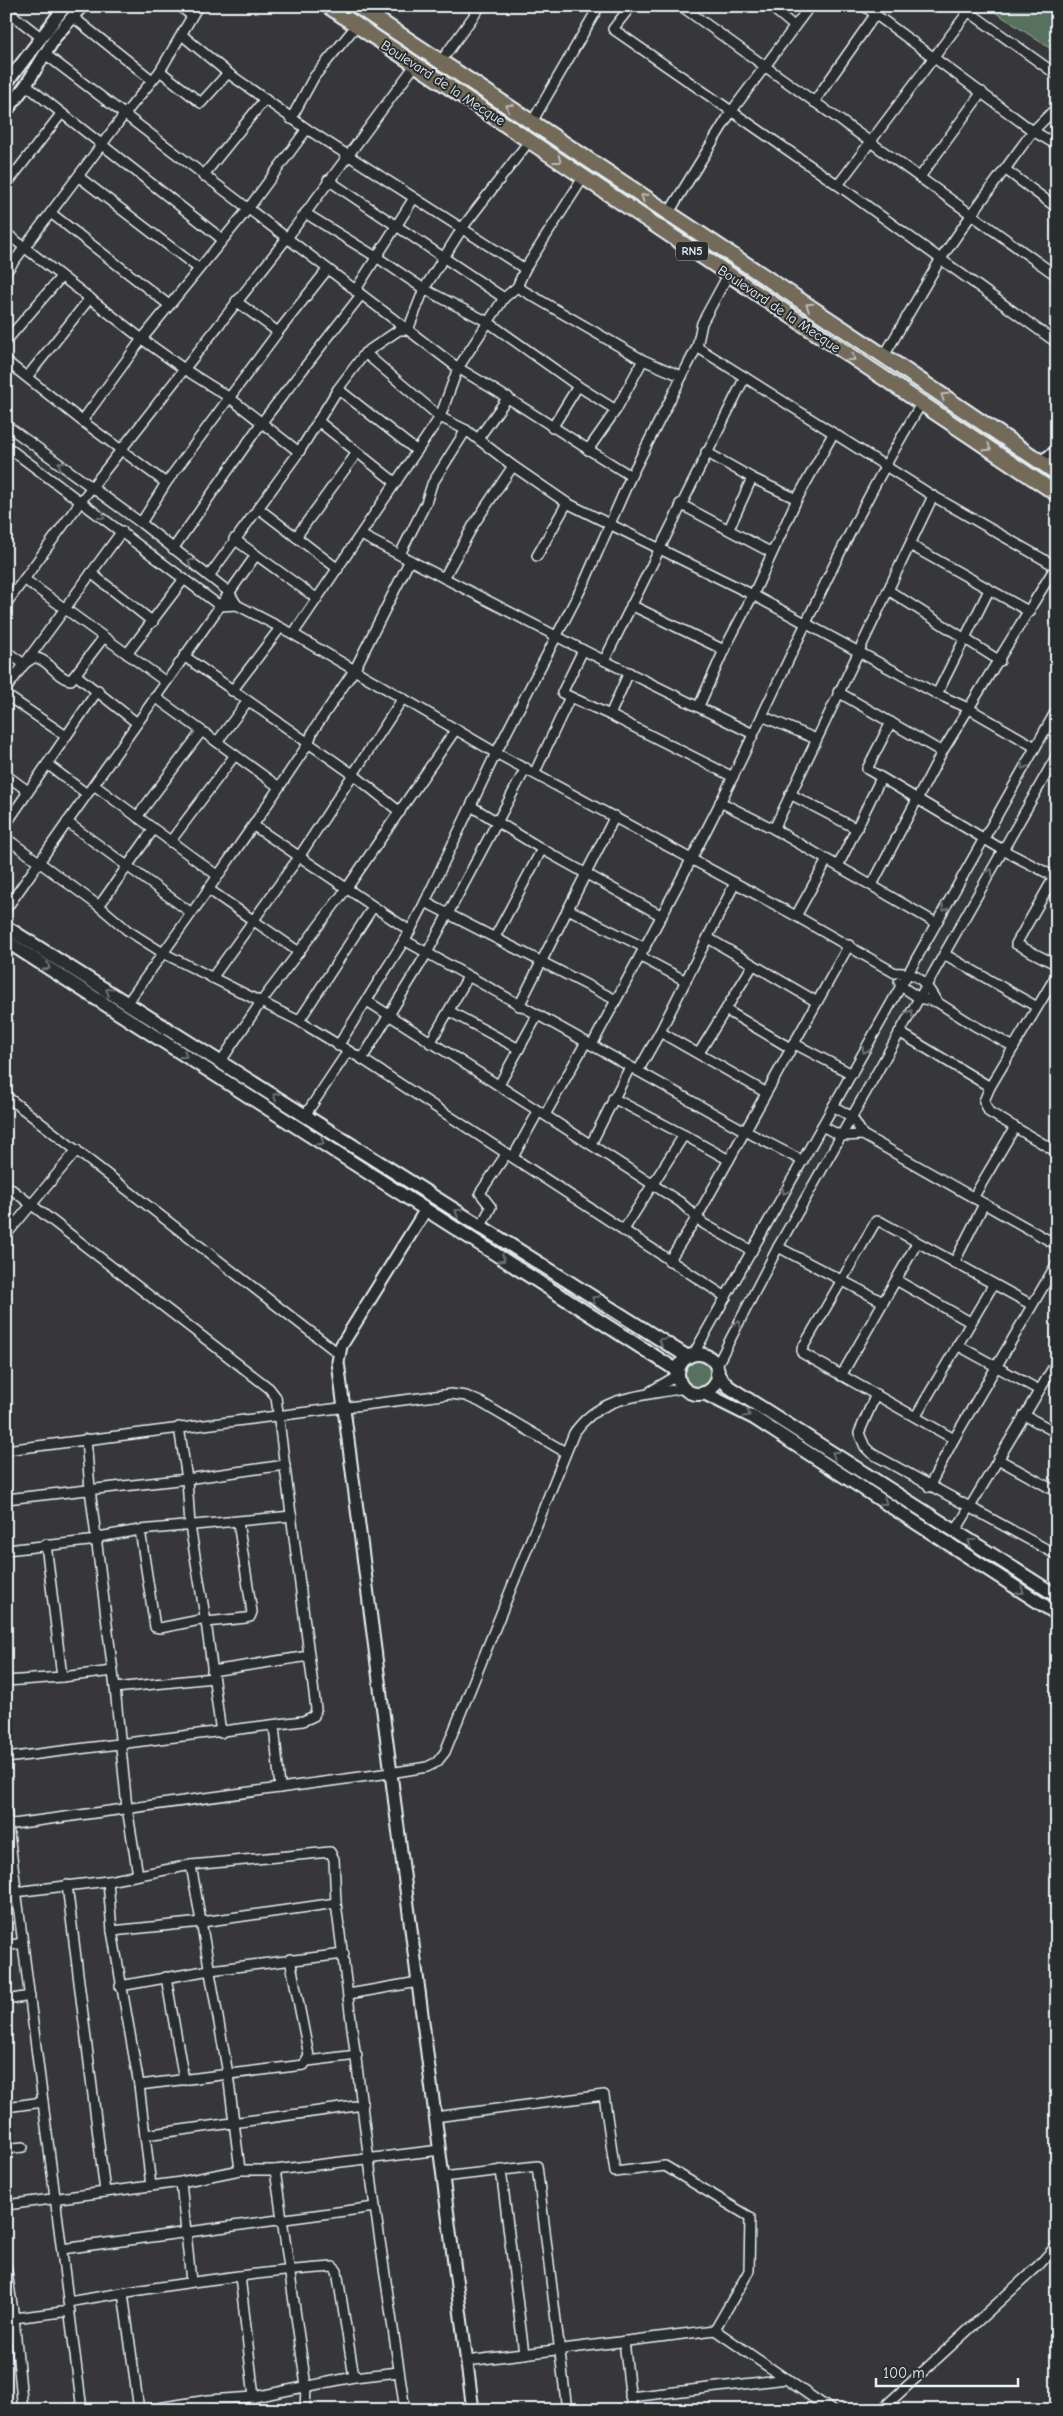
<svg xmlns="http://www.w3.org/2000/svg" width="1063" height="2416" viewBox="0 0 1063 2416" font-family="'Comic Neue',sans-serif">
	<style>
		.green { fill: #59715e; stroke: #a0b1ab }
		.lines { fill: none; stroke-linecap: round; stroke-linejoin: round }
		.minor-casing { stroke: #e8f1f8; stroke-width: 12 }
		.tertiary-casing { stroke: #e8f1f8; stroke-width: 15 }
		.secondary-casing { stroke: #e8f1f8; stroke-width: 16 }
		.primary-casing { stroke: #e8f1f8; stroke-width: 18 }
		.minor { stroke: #2a2d2e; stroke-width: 9 }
		.tertiary { stroke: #2a2d2e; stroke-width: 11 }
		.secondary { stroke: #2a2d2e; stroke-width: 12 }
		.primary { stroke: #736b5a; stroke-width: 14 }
		.oneway { stroke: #b9bbb9 }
		.oneway2 { stroke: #6c7275 }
		.labels { text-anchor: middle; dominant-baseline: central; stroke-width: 4; stroke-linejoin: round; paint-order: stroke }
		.shield { fill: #2a2d2e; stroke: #afb6bb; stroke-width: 1 }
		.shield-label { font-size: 12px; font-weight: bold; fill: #e8f1f8 }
		.street-label { font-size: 14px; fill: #e8f1f8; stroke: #2a2d2e }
	</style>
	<rect width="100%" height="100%" fill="#37373b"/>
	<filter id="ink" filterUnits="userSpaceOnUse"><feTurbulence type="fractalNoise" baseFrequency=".02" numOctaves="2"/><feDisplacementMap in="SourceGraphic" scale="10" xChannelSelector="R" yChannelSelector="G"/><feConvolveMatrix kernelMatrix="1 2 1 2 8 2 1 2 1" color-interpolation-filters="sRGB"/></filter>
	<g filter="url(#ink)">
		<g class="green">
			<path d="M986,6H1057V53Z"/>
			<circle cx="697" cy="1376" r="15"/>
		</g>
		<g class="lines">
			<g class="minor-casing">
				<g id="minor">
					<path d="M179,6L191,15"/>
					<path d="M631,6L613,29L838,185L1057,343"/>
					<path d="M681,6L1057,276"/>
					<path d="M770,6L794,26"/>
					<path d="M864,6L1033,131L1057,145"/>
					<path d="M961,6L1057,75"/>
					<path d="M6,10L42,38"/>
					<path d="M73,17L152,80"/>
					<path d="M182,35L228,73L307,129L525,269"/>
					<path d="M45,54L458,368C517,402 573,441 631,476"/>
					<path d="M441,61L481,6"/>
					<path d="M160,71L201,103L228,73"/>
					<path d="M26,85L222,239"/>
					<path d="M814,102L875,15"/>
					<path d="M291,119L314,77L356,26"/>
					<path d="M532,122L599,6"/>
					<path d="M1006,170L1057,208"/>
					<path d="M203,176L265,99"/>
					<path d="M79,177L198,268"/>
					<path d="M920,177L982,92"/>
					<path d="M328,180L504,298"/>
					<path d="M6,185L61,114"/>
					<path d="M838,185L968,12"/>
					<path d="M305,213L378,258L424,289L488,322L578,386L616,410"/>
					<path d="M52,214L169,305"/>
					<path d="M668,214L731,112L810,6"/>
					<path d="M6,233L142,339L184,369L230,398L299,452"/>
					<path d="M6,272L124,115L160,71L198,6"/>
					<path d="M517,287L643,360L681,376"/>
					<path d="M355,291L414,198"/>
					<path d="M236,301L278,332"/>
					<path d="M6,341L61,277"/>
					<path d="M697,347L933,496L1057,567"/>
					<path d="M365,353L440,417L466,430L513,466L567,503L753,595L937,694L968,708L1035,747"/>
					<path d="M884,356L940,260L972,214L1033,131L1057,107"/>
					<path d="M6,361L82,421L166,483"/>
					<path d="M27,377L90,298"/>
					<path d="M338,389L417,451"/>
					<path d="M82,421L142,339L248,209L307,129"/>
					<path d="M318,421L396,483"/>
					<path d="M6,425L141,523L229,592L237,605"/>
					<path d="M552,428L578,386"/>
					<path d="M478,439L508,397"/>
					<path d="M6,446L220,606L237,605L293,634L496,753L796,916L895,973C918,971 926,983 937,1002"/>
					<path d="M588,450L616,410L643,360"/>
					<path d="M706,452L752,478L797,499"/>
					<path d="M680,504L772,553"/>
					<path d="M258,508L338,569"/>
					<path d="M141,523L166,483L278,332L327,270"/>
					<path d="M729,529L752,478"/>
					<path d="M361,535L583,650L753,734"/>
					<path d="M296,537L356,454"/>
					<path d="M234,539L316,598"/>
					<path d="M910,545L1030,612"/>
					<path d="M173,549L262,422L361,295"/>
					<path d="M400,554L426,503L432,484L466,430"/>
					<path d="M537,556L567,503"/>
					<path d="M91,573L153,622"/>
					<path d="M209,576L299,452L338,389L365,353L399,330H408L424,289L463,227L530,140"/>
					<path d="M444,578L474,524L513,466"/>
					<path d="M24,579L166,682"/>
					<path d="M888,590L1000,661"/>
					<path d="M6,604L81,501L287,238L416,64"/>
					<path d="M631,605L724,650"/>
					<path d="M293,634L440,417L458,368L504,298L517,287L525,269L583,178"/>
					<path d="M583,650L562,693L610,715L733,777"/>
					<path d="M6,651L24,664C27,663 31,658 35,658C48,658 57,679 71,680L104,637"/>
					<path d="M127,654L184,579"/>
					<path d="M184,656L354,775L400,812"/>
					<path d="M605,659L745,377"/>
					<path d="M76,675L137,723"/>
					<path d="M6,689L122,531"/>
					<path d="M232,691L280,628"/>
					<path d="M838,692L942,752"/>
					<path d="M937,694L989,590"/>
					<path d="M6,695L66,736"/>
					<path d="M155,697L279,787"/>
					<path d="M699,706L724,650L753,595L797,499L833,434"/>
					<path d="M610,715L629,672"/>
					<path d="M762,716L816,739"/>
					<path d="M891,722L867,769L1003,850L1057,878"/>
					<path d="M217,742L247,702"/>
					<path d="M47,764L87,794"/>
					<path d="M535,772L570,697"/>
					<path d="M6,775L28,791"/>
					<path d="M94,785L218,876"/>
					<path d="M790,794L857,829"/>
					<path d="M720,802L774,829L936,923"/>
					<path d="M471,806L542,849L662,916"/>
					<path d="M137,817L201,732"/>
					<path d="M67,822L190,912"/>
					<path d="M6,824L98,690"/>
					<path d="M254,826L410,931"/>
					<path d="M774,829L933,496"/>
					<path d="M6,838L99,906L127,930L163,953L299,1021L362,1059L726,1297"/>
					<path d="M170,842L235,755"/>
					<path d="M838,866L881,778"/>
					<path d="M1057,872L1016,944L1057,965"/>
					<path d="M872,885L942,752L1056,566"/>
					<path d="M208,889L299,952"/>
					<path d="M425,902L616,1000"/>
					<path d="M99,906L153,830"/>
					<path d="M6,909L256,555"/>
					<path d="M568,909L645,948"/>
					<path d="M796,916L827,860"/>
					<path d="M495,937L542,849"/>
					<path d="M708,938L817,1002"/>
					<path d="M404,940L745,1131L803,1161"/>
					<path d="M944,954L1037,1007"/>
					<path d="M641,957L686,981"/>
					<path d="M1057,974L990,1087L984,1101L989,1112L1057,1152"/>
					<path d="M212,978L299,857L403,698"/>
					<path d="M899,982L901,986L919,998L937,1002L975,1026L1014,1047"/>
					<path d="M367,1001L680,1202L704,1224L752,1251"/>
					<path d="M128,1002C189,917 250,832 308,744L313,731L355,669L410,560"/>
					<path d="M519,1006L615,816"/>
					<path d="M726,1010L790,1048"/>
					<path d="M449,1011L519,1049"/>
					<path d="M299,1021L373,907"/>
					<path d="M660,1032L765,1092"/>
					<path d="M899,1032L990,1087"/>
					<path d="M430,1043L468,977"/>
					<path d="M793,1043L852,1074"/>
					<path d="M592,1045C635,964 680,884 721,801C787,668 844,531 921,404"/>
					<path d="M338,1046L410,931L425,902L496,753L585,581L631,476L697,347L702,323L728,275"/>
					<path d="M699,1053L753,965"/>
					<path d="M362,1059L427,953L526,768"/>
					<path d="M221,1061L261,1002L347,888L456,729"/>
					<path d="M638,1071L660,1032L735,883"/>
					<path d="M499,1085L537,1016"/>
					<path d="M6,1096L338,1353"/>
					<path d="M613,1098L684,1135L623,1231"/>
					<path d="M833,1106L852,1117L863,1135L1057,1245"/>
					<path d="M306,1114L348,1051"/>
					<path d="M545,1115L586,1042"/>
					<path d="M822,1126L841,1136L863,1135"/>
					<path d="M684,1135L729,1160"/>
					<path d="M591,1144L630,1067"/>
					<path d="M513,1157L538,1112"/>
					<path d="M6,1185L269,1388L276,1397L316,1709L314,1716L303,1721L6,1758"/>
					<path d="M973,1198L1015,1127"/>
					<path d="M481,1226L491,1207L480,1193L507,1153"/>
					<path d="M6,1235L77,1150"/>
					<path d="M778,1247L883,1302"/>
					<path d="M669,1261L697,1217L849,945"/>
					<path d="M954,1263L984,1204"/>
					<path d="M896,1280L970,1322"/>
					<path d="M957,1345L1039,1390"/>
					<path d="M693,1355L1057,709"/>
					<path d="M716,1367L778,1247L1057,755"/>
					<path d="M841,1376L917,1243"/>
					<path d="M651,1391L678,1375"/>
					<path d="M876,1394L859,1433L865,1447L871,1453L1057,1555"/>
					<path d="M1024,1415L1057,1433"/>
					<path d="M916,1416L993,1285"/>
					<path d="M179,1427L187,1479L190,1526L206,1622L221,1733"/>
					<path d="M86,1439L90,1489L115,1688L127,1808L138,1875"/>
					<path d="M954,1439L802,1353V1349L876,1221L881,1222L1032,1305"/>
					<path d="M6,1450L451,1394L466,1396L480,1402L565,1452"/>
					<path d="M998,1459L1057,1492"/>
					<path d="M929,1487L954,1439L1057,1263"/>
					<path d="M6,1499L187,1479L285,1465"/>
					<path d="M955,1532L1057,1361"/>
					<path d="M98,1537L140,1530"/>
					<path d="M6,1550L98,1540"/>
					<path d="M205,1619L160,1628L155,1627L140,1530L292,1516"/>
					<path d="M206,1622L246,1618L250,1617L252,1612L238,1522"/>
					<path d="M212,1671L309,1656"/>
					<path d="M62,1677L113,1671"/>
					<path d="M6,1681L62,1677L46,1544"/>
					<path d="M115,1688L213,1678"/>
					<path d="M274,1725L280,1788"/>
					<path d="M6,1810L82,2410"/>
					<path d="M6,1825L390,1773L427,1767L437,1762L445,1752L574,1433C601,1394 641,1397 684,1388"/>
					<path d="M191,1865L228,2074L240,2170"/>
					<path d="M108,1881L112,1931L139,2085L151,2186"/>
					<path d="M67,1885L105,2192"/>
					<path d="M6,1893L108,1881L191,1865L330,1852L334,1859L336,1903L375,2207L405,2410"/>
					<path d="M112,1931L202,1922L336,1903"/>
					<path d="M6,1946L23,1943"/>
					<path d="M166,1977L184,2080"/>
					<path d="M120,1986L210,1970L344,1954"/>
					<path d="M349,1994L418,1982"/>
					<path d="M6,2000L30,1996"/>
					<path d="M308,2061L357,2055"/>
					<path d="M139,2085L304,2065L309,2056L290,1959"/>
					<path d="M6,2107L43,2102"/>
					<path d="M435,2117L604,2095L615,2172L665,2166L750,2217L749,2271L715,2330"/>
					<path d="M145,2135L363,2105"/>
					<path d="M6,2149L23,2147"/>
					<path d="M275,2170L306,2386L305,2410"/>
					<path d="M501,2170L524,2354"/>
					<path d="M443,2177L537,2166L567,2410"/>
					<path d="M181,2182L191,2282"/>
					<path d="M6,2205L181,2182L240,2170H275L440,2150"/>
					<path d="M62,2249L375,2207"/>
					<path d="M6,2265L14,2318L23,2410"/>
					<path d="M240,2276L254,2397"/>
					<path d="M123,2293L139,2410"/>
					<path d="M68,2302C156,2287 244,2273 333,2267L337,2271L354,2377"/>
					<path d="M6,2319L70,2311"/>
					<path d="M624,2341L632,2410"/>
					<path d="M467,2361L715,2330L831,2410"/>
					<path d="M630,2397L787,2379"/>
					<path d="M62,2410L82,2409"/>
					<path d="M145,2410L208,2400L254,2397L354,2377L399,2372"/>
					<path d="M881,2410L1038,2266L1057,2245"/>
				</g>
			</g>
			<g class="tertiary-casing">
				<g id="tertiary">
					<path d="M6,84L65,6"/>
					<path d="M6,112L26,85L56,36L82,6"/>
					<path d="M1040,462L1057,451"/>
					<path d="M425,1211L341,1346L338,1362L473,2410"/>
				</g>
			</g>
			<g class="secondary-casing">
				<g id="secondary">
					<path d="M6,927L688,1357"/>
					<path d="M6,941L678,1371"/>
					<circle cx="698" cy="1374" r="20"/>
					<path d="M717,1374L729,1387L1057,1596"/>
					<path d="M704,1393L754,1418L1057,1614"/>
				</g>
			</g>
			<g class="primary-casing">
				<g id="primary">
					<path d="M328,6L1057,494"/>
					<path d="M357,6L884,356L1057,473"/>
				</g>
			</g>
			<use href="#minor" class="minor"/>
			<use href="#tertiary" class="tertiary"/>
			<use href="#secondary" class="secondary"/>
			<use href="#primary" class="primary"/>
		</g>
		<defs><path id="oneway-chevron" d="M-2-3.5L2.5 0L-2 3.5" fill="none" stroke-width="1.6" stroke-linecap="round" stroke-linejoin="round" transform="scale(1.25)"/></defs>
		<g class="oneway">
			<use href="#oneway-chevron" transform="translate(509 107) rotate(-146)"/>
			<use href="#oneway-chevron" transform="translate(558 160) rotate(37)"/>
			<use href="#oneway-chevron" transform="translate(644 197) rotate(-146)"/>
			<use href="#oneway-chevron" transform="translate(809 306) rotate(-147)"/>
			<use href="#oneway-chevron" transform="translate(852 358) rotate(34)"/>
			<use href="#oneway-chevron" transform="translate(944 396) rotate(-146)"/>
			<use href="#oneway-chevron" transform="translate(988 448) rotate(34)"/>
		</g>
		<g class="oneway2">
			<use href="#oneway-chevron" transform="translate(61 464) rotate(-144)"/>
			<use href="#oneway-chevron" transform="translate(102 516) rotate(36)"/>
			<use href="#oneway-chevron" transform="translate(191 562) rotate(-142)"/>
			<use href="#oneway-chevron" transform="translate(1024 766) rotate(119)"/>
			<use href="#oneway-chevron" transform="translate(990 872) rotate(-60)"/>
			<use href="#oneway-chevron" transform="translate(945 908) rotate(119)"/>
			<use href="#oneway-chevron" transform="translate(47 967) rotate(32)"/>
			<use href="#oneway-chevron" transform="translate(109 991) rotate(-148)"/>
			<use href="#oneway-chevron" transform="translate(910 1013) rotate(-60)"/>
			<use href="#oneway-chevron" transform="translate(865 1050) rotate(119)"/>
			<use href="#oneway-chevron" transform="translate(184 1055) rotate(33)"/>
			<use href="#oneway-chevron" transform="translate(276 1096) rotate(-148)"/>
			<use href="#oneway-chevron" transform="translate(321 1142) rotate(33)"/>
			<use href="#oneway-chevron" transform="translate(785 1191) rotate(119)"/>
			<use href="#oneway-chevron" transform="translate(458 1212) rotate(-148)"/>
			<use href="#oneway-chevron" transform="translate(502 1259) rotate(32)"/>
			<use href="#oneway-chevron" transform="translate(595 1299) rotate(-148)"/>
			<use href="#oneway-chevron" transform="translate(738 1324) rotate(-63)"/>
			<use href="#oneway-chevron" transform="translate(662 1341) rotate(-149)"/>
			<use href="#oneway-chevron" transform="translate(747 1414) rotate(29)"/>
			<use href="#oneway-chevron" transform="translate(835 1454) rotate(-147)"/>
			<use href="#oneway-chevron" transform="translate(884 1502) rotate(33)"/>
			<use href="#oneway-chevron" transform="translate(971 1542) rotate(-147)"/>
			<use href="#oneway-chevron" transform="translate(1021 1591) rotate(33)"/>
		</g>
	</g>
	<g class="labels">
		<rect class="shield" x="676" y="241.5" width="32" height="19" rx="4"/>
		<g class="shield-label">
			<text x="692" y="251">RN5</text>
		</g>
		<g class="street-label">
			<text transform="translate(443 83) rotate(33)">Boulevard de la Mecque</text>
			<text transform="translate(779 309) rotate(34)">Boulevard de la Mecque</text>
		</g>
	</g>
	<rect width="1063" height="2416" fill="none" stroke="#2a2d2e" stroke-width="25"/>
	<rect x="12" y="12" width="1038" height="2391" fill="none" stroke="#e8f1f8" stroke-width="2" filter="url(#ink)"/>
	<path d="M876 2378v8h142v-8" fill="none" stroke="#e8f1f8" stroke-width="2.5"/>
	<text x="883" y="2378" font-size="15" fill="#e8f1f8" stroke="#2a2d2e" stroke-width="4" paint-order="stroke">100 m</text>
</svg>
